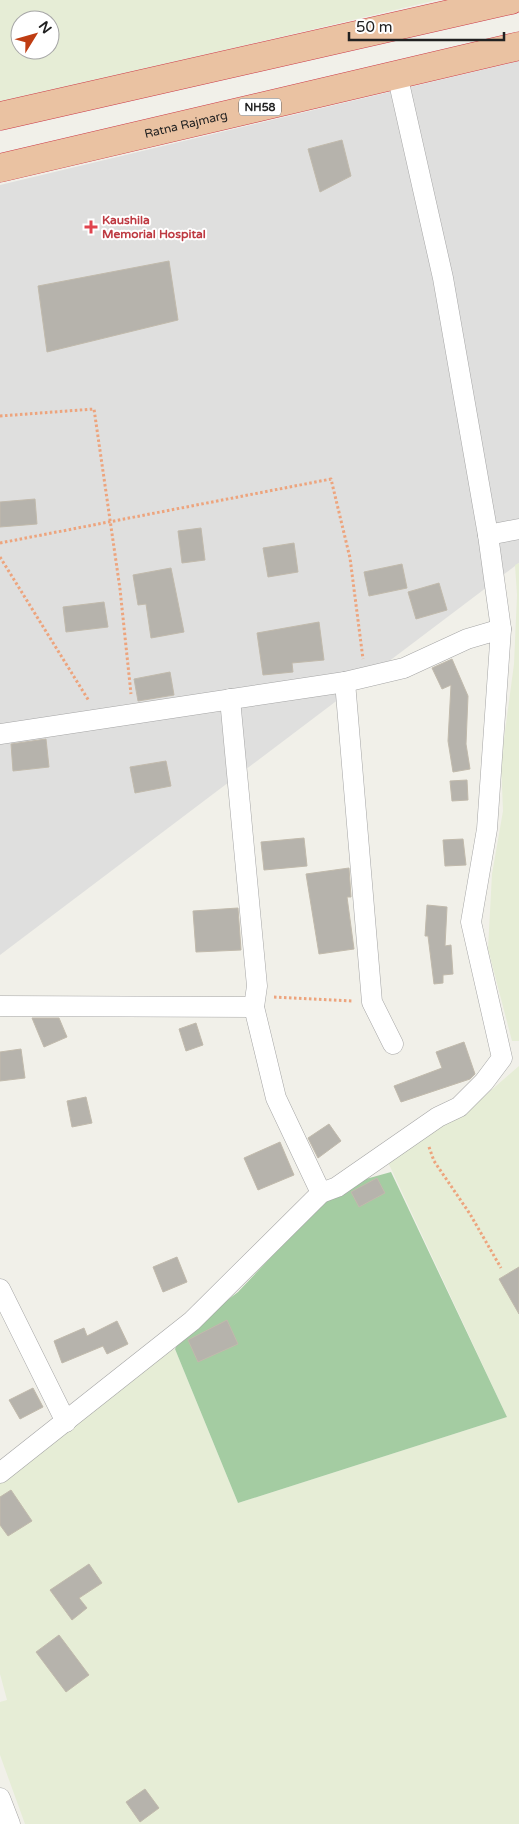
<svg xmlns="http://www.w3.org/2000/svg" width="519" height="1824" viewBox="0 0 519 1824" font-family="'Varela Round',sans-serif">
	<style>
		.residential { fill: #dfdfde }
		.farmland { fill: #e6edd6; fill-rule: evenodd }
		.forest { fill: #a4cca2 }
		.building { fill: #b6b3ac; stroke: #c1baac }
		.lines { fill: none; stroke-linecap: round; stroke-linejoin: round }
		.minor-casing { stroke: #a5a5a5; stroke-width: 21 }
		.trunk-casing { stroke: #cb3948; stroke-width: 29 }
		.path { stroke: #eda47d; stroke-width: 3; stroke-dasharray: 2.5 2.5; stroke-linecap: butt }
		.minor { stroke: #fff; stroke-width: 20 }
		.trunk { stroke: #eac2a2; stroke-width: 28 }
		.health-dot { fill: #e0444e; stroke: #fff; stroke-width: 2 }
		.labels { text-anchor: middle; dominant-baseline: central; stroke-width: 4; stroke-linejoin: round; paint-order: stroke }
		.shield { fill: #fff; stroke: #646464; stroke-width: 1 }
		.shield-label { font-size: 11px; font-weight: bold; fill: #212121 }
		.street-label { font-size: 12px; fill: #212121; stroke: #fff }
		.health-label { font-size: 12px; font-weight: bold; fill: #be3a42; stroke: #fff; text-anchor: start }
	</style>
	<rect width="100%" height="100%" fill="#f1f0e9"/>
	<path class="residential" d="M519,61V563L0,955V185Z"/>
	<g class="farmland">
		<path d="M0,0H437L0,103ZM20,20H50V50H20Z"/>
		<path d="M519,563V1041H512L488,949L492,874L503,811L501,761L514,664L517,595L515,565Z"/>
		<path d="M519,1066V1824H25L0,1755V1702L7,1700L0,1674V1478L162,1354L175,1349L238,1503L507,1417L386,1158L480,1100Z"/>
	</g>
	<path class="forest" d="M391,1172L507,1417L238,1503L175,1349L183,1334L238,1292L337,1187Z"/>
	<g class="building">
		<path d="M342,140L351,176L320,192L308,149Z"/>
		<path d="M169,261L178,320L47,352L38,286Z"/>
		<path d="M35,499L37,524L0,527V502Z"/>
		<path d="M201,528L205,560L182,563L178,531Z"/>
		<path d="M294,543L298,572L268,577L263,548Z"/>
		<path d="M402,564L407,588L369,596L364,572Z"/>
		<path d="M171,568L184,632L151,638L146,604L138,605L133,575Z"/>
		<path d="M439,583L447,610L416,619L408,592Z"/>
		<path d="M104,602L108,627L66,632L63,607Z"/>
		<path d="M319,622L324,660L292,663L293,672L263,675L257,633Z"/>
		<path d="M452,659L468,696L466,744L470,769L453,772L448,741L451,685L442,689L432,668Z"/>
		<path d="M170,672L174,695L138,701L134,679Z"/>
		<path d="M46,739L49,767L13,771L11,744Z"/>
		<path d="M166,761L171,786L135,793L130,767Z"/>
		<path d="M467,780L468,800L452,801L450,781Z"/>
		<path d="M304,838L307,866L264,870L261,842Z"/>
		<path d="M463,839L466,865L445,866L443,840Z"/>
		<path d="M349,868L351,897H347L354,949L319,954L306,874Z"/>
		<path d="M427,905L447,907L445,946L451,945L453,974L443,975V983L434,984L428,936H425Z"/>
		<path d="M238,908L241,950L196,952L193,911Z"/>
		<path d="M32,1018H59L67,1037L44,1047Z"/>
		<path d="M196,1023L203,1045L186,1051L179,1029Z"/>
		<path d="M464,1042L475,1074L470,1079L401,1102L394,1086L442,1068L436,1052Z"/>
		<path d="M21,1049L25,1078L0,1081V1052Z"/>
		<path d="M86,1097L92,1123L72,1127L67,1101Z"/>
		<path d="M329,1124L341,1141L318,1158L308,1138Z"/>
		<path d="M280,1142L294,1175L258,1190L244,1158Z"/>
		<path d="M377,1178L385,1193L359,1207L351,1192Z"/>
		<path d="M177,1257L187,1282L163,1292L153,1267Z"/>
		<path d="M519,1267V1314L499,1279Z"/>
		<path d="M227,1320L238,1344L198,1362L188,1340Z"/>
		<path d="M117,1321L128,1344L107,1354L103,1346L62,1363L54,1341L84,1328L87,1336Z"/>
		<path d="M33,1388L43,1407L20,1419L9,1400Z"/>
		<path d="M11,1490L32,1521L8,1536L0,1525V1497Z"/>
		<path d="M89,1564L102,1583L79,1598L87,1608L72,1620L50,1590Z"/>
		<path d="M59,1635L89,1675L66,1692L36,1652Z"/>
		<path d="M145,1789L159,1808L140,1822L126,1802Z"/>
	</g>
	<g class="lines">
		<g class="minor-casing">
			<g id="minor">
				<path d="M397,74L443,278L488,535L501,629"/>
				<path d="M488,535L519,529"/>
				<path d="M345,682L372,1002L393,1044"/>
				<path d="M230,699L257,986L254,1007L276,1098L321,1193"/>
				<path d="M0,734L345,682L404,668L467,639L501,629L487,829L471,922L502,1058L484,1082L459,1107L438,1117L337,1187L321,1193L192,1321L0,1473"/>
				<path d="M0,1006L254,1007"/>
				<path d="M0,1289L66,1422"/>
				<path d="M0,1798L10,1824"/>
			</g>
		</g>
		<g class="trunk-casing">
			<g id="trunk">
				<path d="M0,116L511,0"/>
				<path id="s1" d="M0,168L519,46"/>
			</g>
		</g>
		<g class="path">
			<path d="M0,416L94,409L120,589L131,694"/>
			<path d="M0,543L331,479L350,558L363,659"/>
			<path d="M0,557L89,701"/>
			<path d="M274,997L352,1001"/>
			<path d="M429,1147L434,1161L470,1214L501,1268"/>
		</g>
		<use href="#minor" class="minor"/>
		<use href="#trunk" class="trunk"/>
	</g>
	<path class="health-dot" d="M88.5 219.5h5v5h5v5h-5v5h-5v-5h-5v-5h5z"/>
	<g class="labels">
		<rect class="shield" x="239" y="98.5" width="42" height="17" rx="4"/>
		<g class="shield-label">
			<text x="260" y="107">NH58</text>
		</g>
		<g class="street-label">
			<text stroke="none"><textPath href="#s1" startOffset="191">Ratna Rajmarg</textPath></text>
		</g>
		<g class="health-label">
			<text x="102" y="220">Kaushila<tspan x="102" dy="14">Memorial Hospital</tspan></text>
		</g>
	</g>
	<g transform="translate(35 35) rotate(53)"><circle r="24" fill="#ffffff" stroke="#a6a6a6"/>
	<path d="M0-4L9 19L0 12L-9 19Z" fill="#bf3d13"/>
	<text y="-8" font-size="14" font-weight="bold" text-anchor="middle" fill="#212121">N</text>
	</g>
	<path d="M349 32v8h155v-8" fill="none" stroke="#212121" stroke-width="2.5"/>
	<text x="356" y="32" font-size="15" fill="#212121" stroke="#ffffff" stroke-width="4" paint-order="stroke">50 m</text>
</svg>
